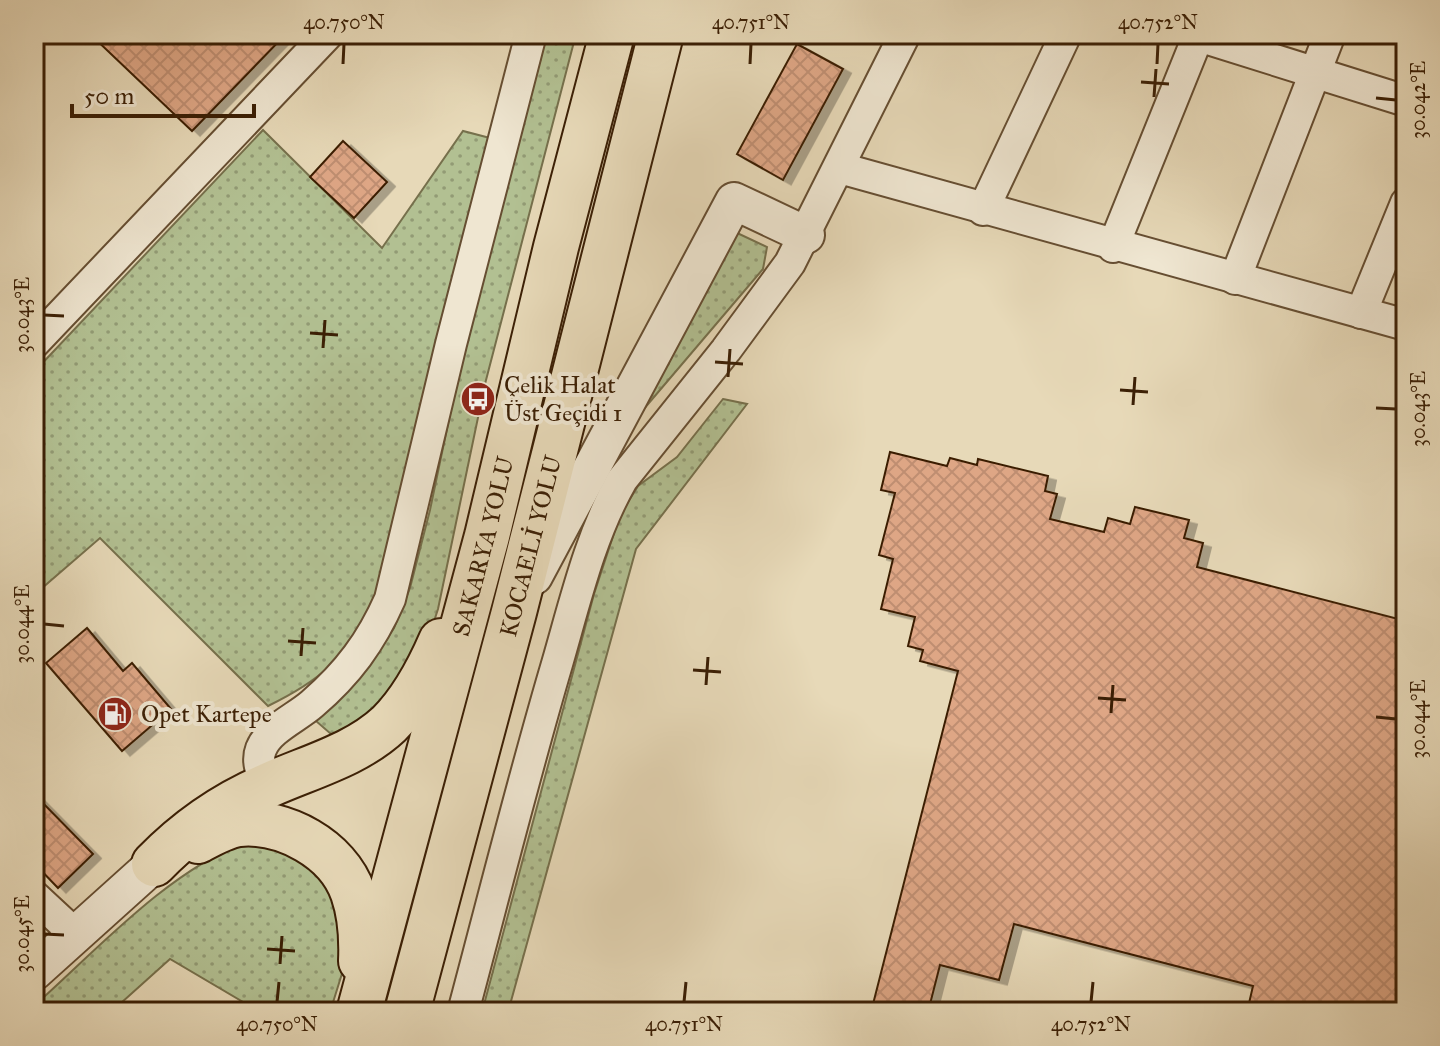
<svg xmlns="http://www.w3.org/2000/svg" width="1440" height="1046" viewBox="0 0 1440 1046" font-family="'IM FELL Great Primer',serif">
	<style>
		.grass { fill: url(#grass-dots); stroke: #76704c; stroke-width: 2 }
		.building { fill: url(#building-cross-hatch); stroke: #3b1f05; stroke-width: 2; filter: url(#shadow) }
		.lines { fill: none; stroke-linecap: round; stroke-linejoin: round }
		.minor-casing { stroke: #664e32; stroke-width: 34 }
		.tertiary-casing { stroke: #664e32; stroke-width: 40 }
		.trunk-casing { stroke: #3b1f05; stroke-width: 48 }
		.minor { stroke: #efe6d1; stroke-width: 30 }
		.tertiary { stroke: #efe6d1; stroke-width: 36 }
		.trunk { stroke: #e7d9b8; stroke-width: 44 }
		.ticks { fill: none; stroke: #3b1f05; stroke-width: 3 }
		.labels { text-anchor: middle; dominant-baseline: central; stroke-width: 8; stroke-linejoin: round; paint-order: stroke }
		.poi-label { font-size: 24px; fill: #3b1f05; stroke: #efe6d1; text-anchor: start }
		.street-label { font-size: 24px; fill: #3b1f05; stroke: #efe6d1 }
		.neatline { fill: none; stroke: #3b1f05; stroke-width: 3 }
		.ticks-label { font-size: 20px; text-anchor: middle; fill: #3b1f05 }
	</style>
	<defs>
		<pattern id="grass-dots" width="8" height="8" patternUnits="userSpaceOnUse" patternTransform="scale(2)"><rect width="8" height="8" fill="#b2c092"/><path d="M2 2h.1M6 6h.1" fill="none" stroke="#929b75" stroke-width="1.8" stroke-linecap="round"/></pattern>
		<pattern id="building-cross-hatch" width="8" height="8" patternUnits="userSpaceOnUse" patternTransform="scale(2)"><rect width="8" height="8" fill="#dea685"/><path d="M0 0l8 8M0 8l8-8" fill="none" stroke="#bf8e71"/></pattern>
		<filter id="shadow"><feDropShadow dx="8" dy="4.5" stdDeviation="0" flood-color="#0004"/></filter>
	</defs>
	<rect width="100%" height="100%" fill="#e7d9b8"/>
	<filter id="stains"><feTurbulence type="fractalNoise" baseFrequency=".0025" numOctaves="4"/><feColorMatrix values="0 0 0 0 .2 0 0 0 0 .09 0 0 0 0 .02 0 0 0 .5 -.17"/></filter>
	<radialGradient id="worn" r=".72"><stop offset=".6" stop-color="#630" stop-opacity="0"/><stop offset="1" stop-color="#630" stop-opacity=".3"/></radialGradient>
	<g class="grass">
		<path d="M545,34H576L485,384L438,609L423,655L399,692L339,741L316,721L369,666L394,628L410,588L430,510L468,328Z"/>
		<path d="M263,130L382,248L463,131L490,138L372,613C336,663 325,678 268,706L100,538L34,595V372Z"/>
		<path d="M735,232L767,247L763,269L637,417Z"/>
		<path d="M723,399L747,404L636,549L508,1012H482L594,594L620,515L638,486L677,457Z"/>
		<path d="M245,842H274L340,887L345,964L330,1012H260L170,959L111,1012H34V1006C97,950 166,873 245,842Z"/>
	</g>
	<g class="building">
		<path d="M90,34H286L192,131Z"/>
		<path d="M797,44L843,69L783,180L737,154Z"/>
		<path d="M343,141L387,182L354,218L310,177Z"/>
		<path d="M890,452L947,466L950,458L977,465L978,459L1048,476L1045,491L1057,494L1050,519L1104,532L1108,518L1130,524L1135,507L1189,520L1184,538L1203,543L1197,567L1406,621V1012H1247L1253,986L1014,924L999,980L940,965L928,1012H871L958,671L920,661L923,650L908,646L915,617L881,609L893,559L879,555L895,493L881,490Z"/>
		<path d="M87,628L123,671L132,663L171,709L122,751L46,663Z"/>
		<path d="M34,794L93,854L58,888L34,863Z"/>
	</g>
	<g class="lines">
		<g class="minor-casing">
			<g id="minor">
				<path d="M1192,34L1406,101"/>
				<path d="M840,168L1406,325"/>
				<path d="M983,210L1066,34"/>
				<path d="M1113,247L1199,34"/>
				<path d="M1235,279L1330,34"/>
				<path d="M1361,313L1406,203"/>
				<path d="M34,343L328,34"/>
				<path d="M267,785C262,774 256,762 261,749C269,729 296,718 312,704C348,673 371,642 390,599L451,344L531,34"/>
				<path d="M34,896L76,935"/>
				<path d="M463,1012C494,896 523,779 557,664C575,602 590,536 622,480L726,350L790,263L905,34"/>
			</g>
		</g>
		<g class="tertiary-casing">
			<g id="tertiary">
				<path d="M534,576L734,201L806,235"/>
				<path d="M34,972L154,864"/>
			</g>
		</g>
		<g class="trunk-casing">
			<g id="trunk">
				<path d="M198,841C211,834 225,826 239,824C284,820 338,849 353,893C361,916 362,938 361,961"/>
				<path d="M154,864C188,829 224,804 269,785C309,767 356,755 389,724C412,701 428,671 441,641"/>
				<path id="s1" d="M359,1012L487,536L556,247L612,34"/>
				<path id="s2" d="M407,1012L514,612L661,34"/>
			</g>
		</g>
		<use href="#minor" class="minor"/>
		<use href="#tertiary" class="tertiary"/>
		<use href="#trunk" class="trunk"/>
	</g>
	<path class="ticks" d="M343,64L344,44M750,64L751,44M1157,64L1158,44M1141,82L1169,84M1154,97L1156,69M1376,98L1396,100M44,315L64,316M310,333L338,335M323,348L325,320M715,362L743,364M728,377L730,349M1120,390L1148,392M1133,405L1135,377M1376,408L1396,409M44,624L64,626M288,641L316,643M301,656L303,628M693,670L721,672M706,685L708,657M1098,698L1126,700M1111,713L1113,685M1376,717L1396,719M44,934L64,935M267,949L295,951M280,964L282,936M277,1002L279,982M684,1002L686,982M1091,1002L1093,982"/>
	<defs>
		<g id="bus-disc" transform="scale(1.8)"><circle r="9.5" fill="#8f2418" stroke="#efe6d1"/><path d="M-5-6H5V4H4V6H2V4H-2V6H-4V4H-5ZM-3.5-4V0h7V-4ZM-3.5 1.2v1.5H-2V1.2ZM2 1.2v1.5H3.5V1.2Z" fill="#fff"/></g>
		<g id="fuel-disc" transform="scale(1.8)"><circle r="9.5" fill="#8f2418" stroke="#efe6d1"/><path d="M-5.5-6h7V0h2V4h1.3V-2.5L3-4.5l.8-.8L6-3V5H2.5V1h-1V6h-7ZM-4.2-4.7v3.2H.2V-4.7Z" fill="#fff"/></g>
	</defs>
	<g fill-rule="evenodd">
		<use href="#bus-disc" x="478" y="399"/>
		<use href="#fuel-disc" x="115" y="714"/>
	</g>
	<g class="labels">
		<g class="poi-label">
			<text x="504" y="385">Çelik Halat<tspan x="504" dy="28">Üst Geçidi 1</tspan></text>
			<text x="141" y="714">Opet Kartepe</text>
		</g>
		<g class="street-label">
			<text stroke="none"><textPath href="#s1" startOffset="482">SAKARYA YOLU</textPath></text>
			<text stroke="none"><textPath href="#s2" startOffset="482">KOCAELİ YOLU</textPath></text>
		</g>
	</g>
	<rect width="1440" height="1046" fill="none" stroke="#e7d9b8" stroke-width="88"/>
	<path d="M72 104v12h182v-12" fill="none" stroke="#3b1f05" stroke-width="4"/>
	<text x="84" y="104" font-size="24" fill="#3b1f05" stroke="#efe6d1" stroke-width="6" paint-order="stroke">50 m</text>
	<rect x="44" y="44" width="1352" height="958" class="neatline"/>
	<g class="ticks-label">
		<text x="344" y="29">40.750°N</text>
		<text x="751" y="29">40.751°N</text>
		<text x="1158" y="29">40.752°N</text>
		<text transform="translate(1418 100) rotate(-90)" y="7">30.042°E</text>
		<text transform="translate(22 315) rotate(-90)" y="7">30.043°E</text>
		<text transform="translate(1418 409) rotate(-90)" y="7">30.043°E</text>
		<text transform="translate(22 624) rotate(-90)" y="7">30.044°E</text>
		<text transform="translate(1418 719) rotate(-90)" y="7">30.044°E</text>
		<text transform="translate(22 934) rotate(-90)" y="7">30.045°E</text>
		<text x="277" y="1031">40.750°N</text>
		<text x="684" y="1031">40.751°N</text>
		<text x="1091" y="1031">40.752°N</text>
	</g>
	<rect width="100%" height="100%" filter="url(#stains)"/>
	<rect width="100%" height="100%" fill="url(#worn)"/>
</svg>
